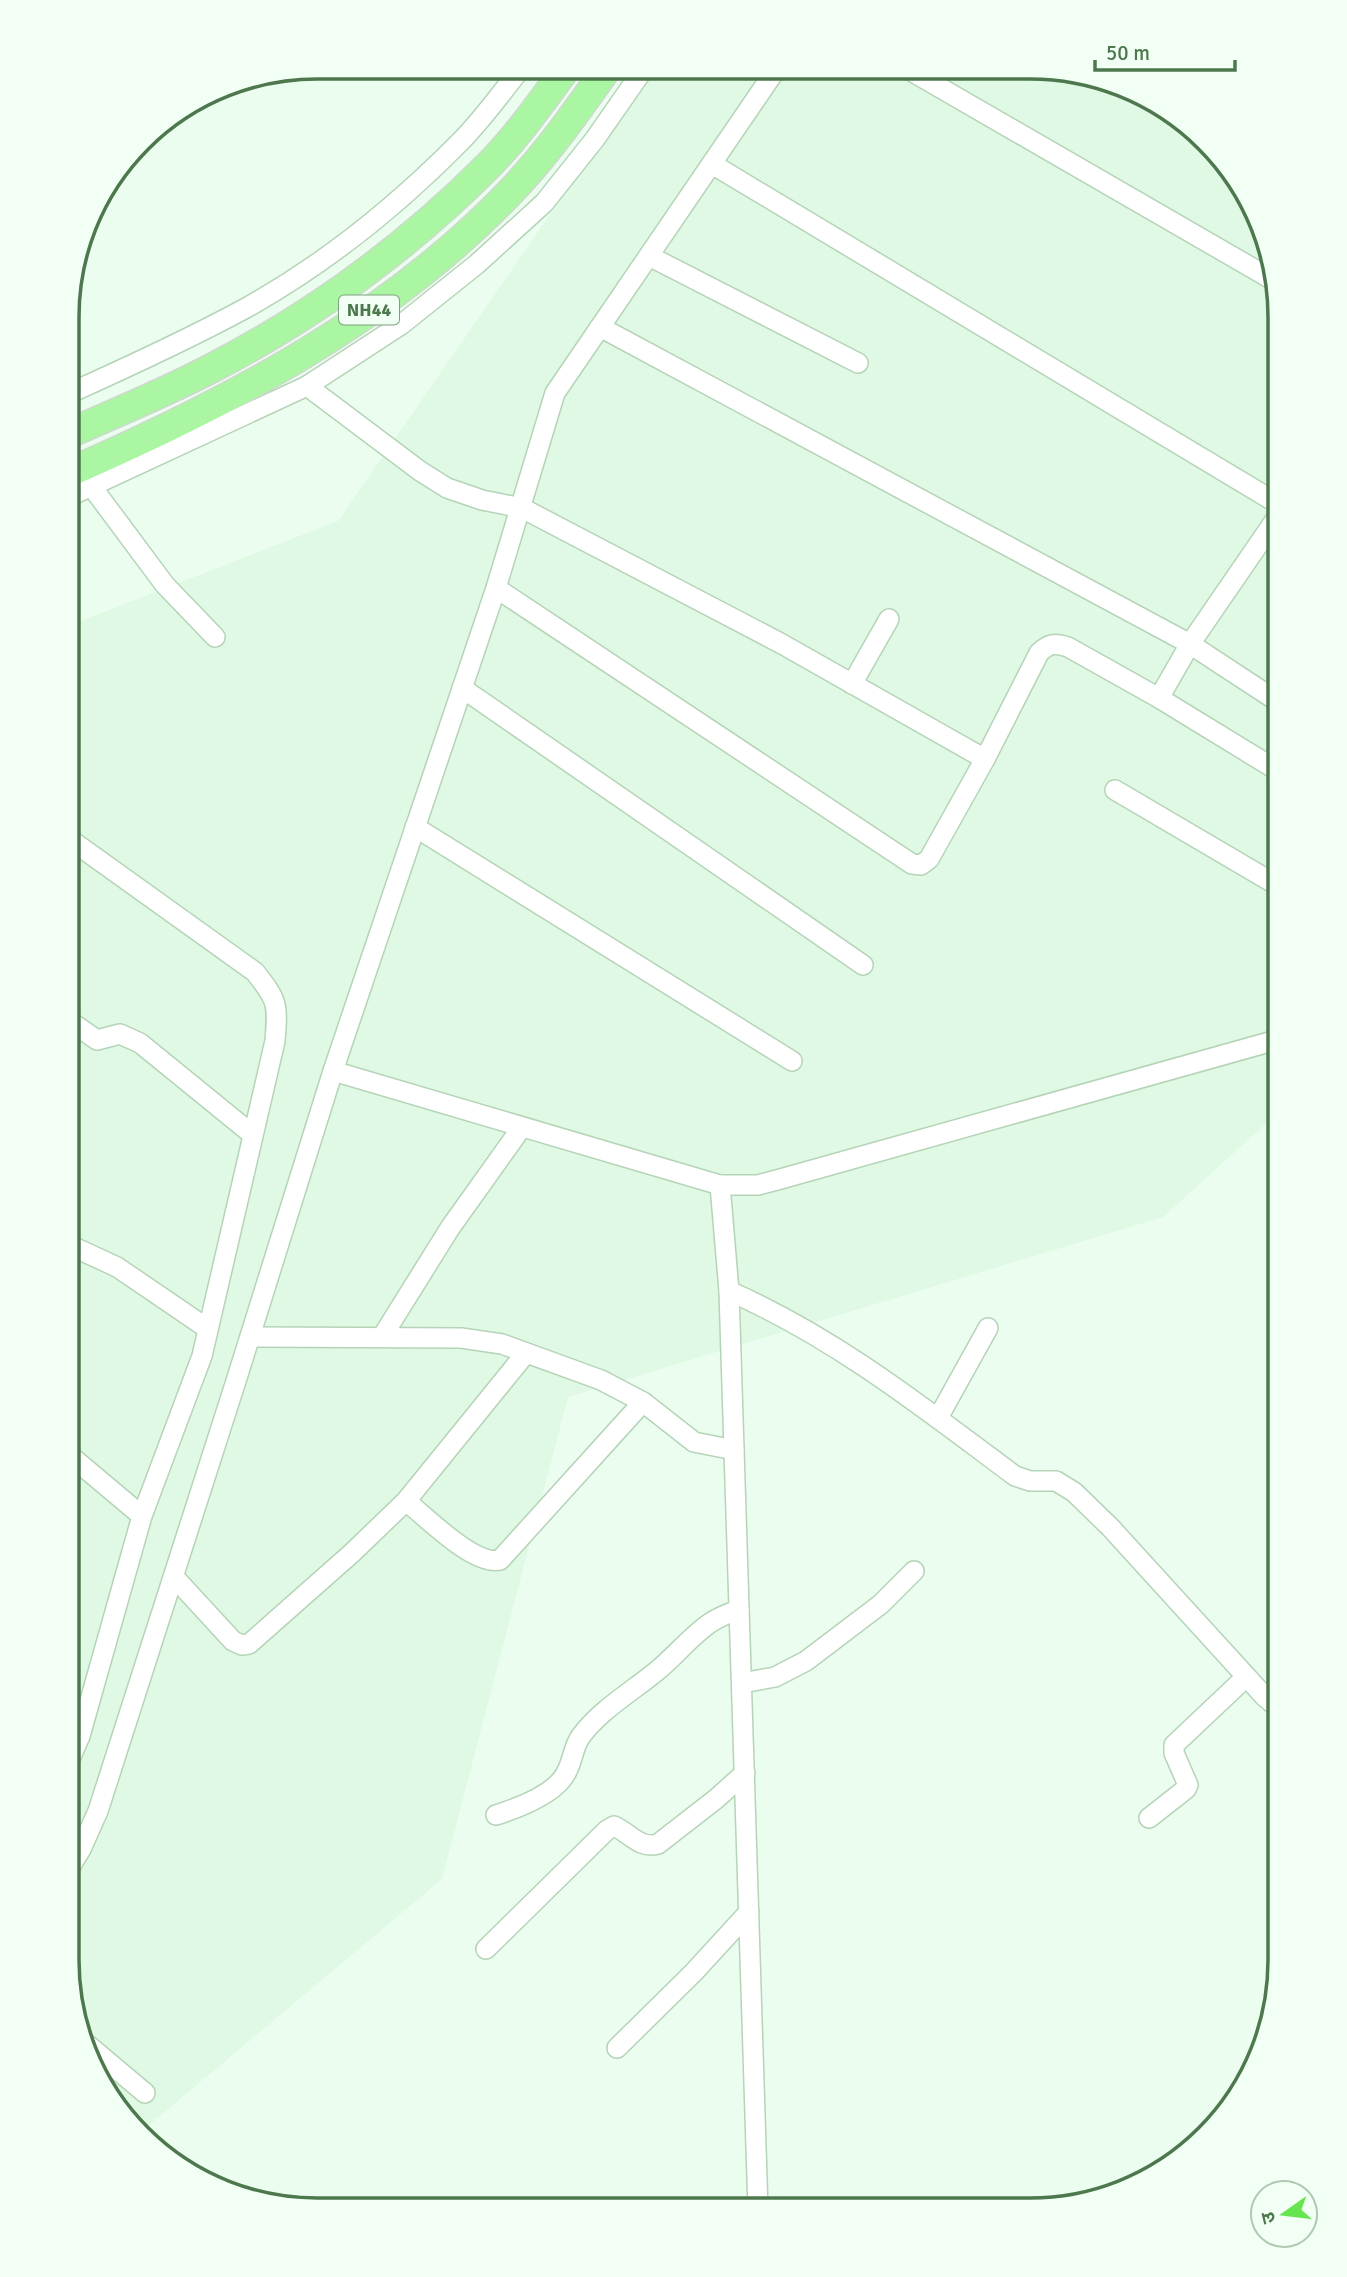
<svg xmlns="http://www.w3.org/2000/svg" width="1347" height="2277" viewBox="0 0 1347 2277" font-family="Signika,'Noto Sans Devanagari',sans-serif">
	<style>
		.residential { fill: #dff9e4 }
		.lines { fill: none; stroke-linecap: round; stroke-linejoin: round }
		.minor-casing { stroke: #b5d4b7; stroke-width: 22 }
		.highway-casing { stroke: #cdd9cd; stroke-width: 31 }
		.minor { stroke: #fff; stroke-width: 19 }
		.highway { stroke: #abf6a2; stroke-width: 28 }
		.labels { text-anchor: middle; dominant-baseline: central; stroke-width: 5; stroke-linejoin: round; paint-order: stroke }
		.shield { fill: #f1fff5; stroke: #7ea07f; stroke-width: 2 }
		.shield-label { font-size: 18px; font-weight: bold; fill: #4d784d }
		.rim { fill: none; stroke: #4d784d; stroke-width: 3.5 }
	</style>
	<rect width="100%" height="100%" fill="#ebfdef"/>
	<path class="residential" d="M652,67L1063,69L1183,118L1262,221L1280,317V1111L1163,1217L568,1397L442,1879L143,2130L85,2056L67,1960L68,626L338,521Z"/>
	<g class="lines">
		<g class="minor-casing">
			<g id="minor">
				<path d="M906,68L1273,280"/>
				<path d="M712,164L1280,505"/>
				<path d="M649,256L858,363"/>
				<path d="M600,327L1190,644L1280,703"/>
				<path d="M307,386L420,471L447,488L482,500L522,508L782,644L985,759"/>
				<path d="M68,394C128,367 189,339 246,308C325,264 398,205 461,141C483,119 502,92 522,67"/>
				<path d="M92,487L165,585L215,637"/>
				<path d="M68,497L307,386L402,324L477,264L544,203L595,139L645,67"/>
				<path d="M496,588L912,864L921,865L929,859L985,759L1039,653C1049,643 1055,643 1068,647L1159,698L1280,772"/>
				<path d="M852,684L889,619"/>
				<path d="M462,688L863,965"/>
				<path d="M1159,698L1190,644L1280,513"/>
				<path d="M1115,790L1280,887"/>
				<path d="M415,827L792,1061"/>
				<path d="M68,1020L97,1040L120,1034L140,1043L253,1135"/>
				<path d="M333,1071L496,588L555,393L777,68"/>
				<path d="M720,1185L729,1291L758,2210"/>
				<path d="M67,1244L117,1267L208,1329"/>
				<path d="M729,1291C834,1337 924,1408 1015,1476L1030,1481H1056L1074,1492L1111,1528L1265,1697L1272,1703L1280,1704"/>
				<path d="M250,1337L461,1338L502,1344L601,1380L643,1402L694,1442L734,1450"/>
				<path d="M382,1337L450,1228L522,1127"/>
				<path d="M938,1418L988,1328"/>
				<path d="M67,1453L142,1516"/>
				<path d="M406,1501C426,1517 474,1566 500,1560L643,1402"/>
				<path d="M174,1577L233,1641L242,1645L249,1644L352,1553L406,1501L526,1353"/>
				<path d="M742,1683L775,1677L806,1661L881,1604L914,1571"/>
				<path d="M67,1766L80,1736L142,1516L202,1356L275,1041C278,1004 278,1001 255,972L68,838"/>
				<path d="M496,1815C518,1808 557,1794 567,1771C573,1760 573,1747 581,1736C601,1709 633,1691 658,1670C676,1655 691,1636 710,1623C719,1617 729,1613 739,1610"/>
				<path d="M1149,1818L1186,1789L1188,1785L1174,1753V1745L1246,1677"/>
				<path d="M67,1872L81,1849L98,1811L236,1381L333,1071L720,1185H758L777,1180L1280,1039"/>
				<path d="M486,1949L607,1830L614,1826C630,1833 639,1849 658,1844L716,1799L745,1773"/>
				<path d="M82,2040L145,2093"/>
				<path d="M617,2048L694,1972L749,1912"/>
			</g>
		</g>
		<g class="highway-casing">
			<g id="highway">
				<path d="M68,434C117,412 167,392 214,367C314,315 407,247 487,167C517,137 542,101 567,67"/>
				<path d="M68,473C231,402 395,316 517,185C551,148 579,108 608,67"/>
			</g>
		</g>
		<use href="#minor" class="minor"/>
		<use href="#highway" class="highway"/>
	</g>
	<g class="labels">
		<rect class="shield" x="339" y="295.5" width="60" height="29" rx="5"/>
		<g class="shield-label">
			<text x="369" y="310">NH44</text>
		</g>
	</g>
	<path d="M0 0H1347V2277H0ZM317 79H1030A238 238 0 0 1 1268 317V1960A238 238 0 0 1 1030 2198H317A238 238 0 0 1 79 1960V317A238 238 0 0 1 317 79Z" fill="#f1fff5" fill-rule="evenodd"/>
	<path class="rim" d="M317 79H1030A238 238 0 0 1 1268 317V1960A238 238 0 0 1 1030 2198H317A238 238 0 0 1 79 1960V317A238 238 0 0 1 317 79Z"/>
	<g transform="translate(1284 2214) rotate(256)"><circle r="33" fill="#f1fff5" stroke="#afc9b2" stroke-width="2"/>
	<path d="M0-5L12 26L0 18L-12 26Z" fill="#67e551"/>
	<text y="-10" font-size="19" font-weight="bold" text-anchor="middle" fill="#4d784d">उ</text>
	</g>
	<path d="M1095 60v10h140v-10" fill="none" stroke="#4d784d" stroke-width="3.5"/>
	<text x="1106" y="60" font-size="21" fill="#4d784d" stroke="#f1fff5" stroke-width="5" paint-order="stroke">50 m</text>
</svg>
